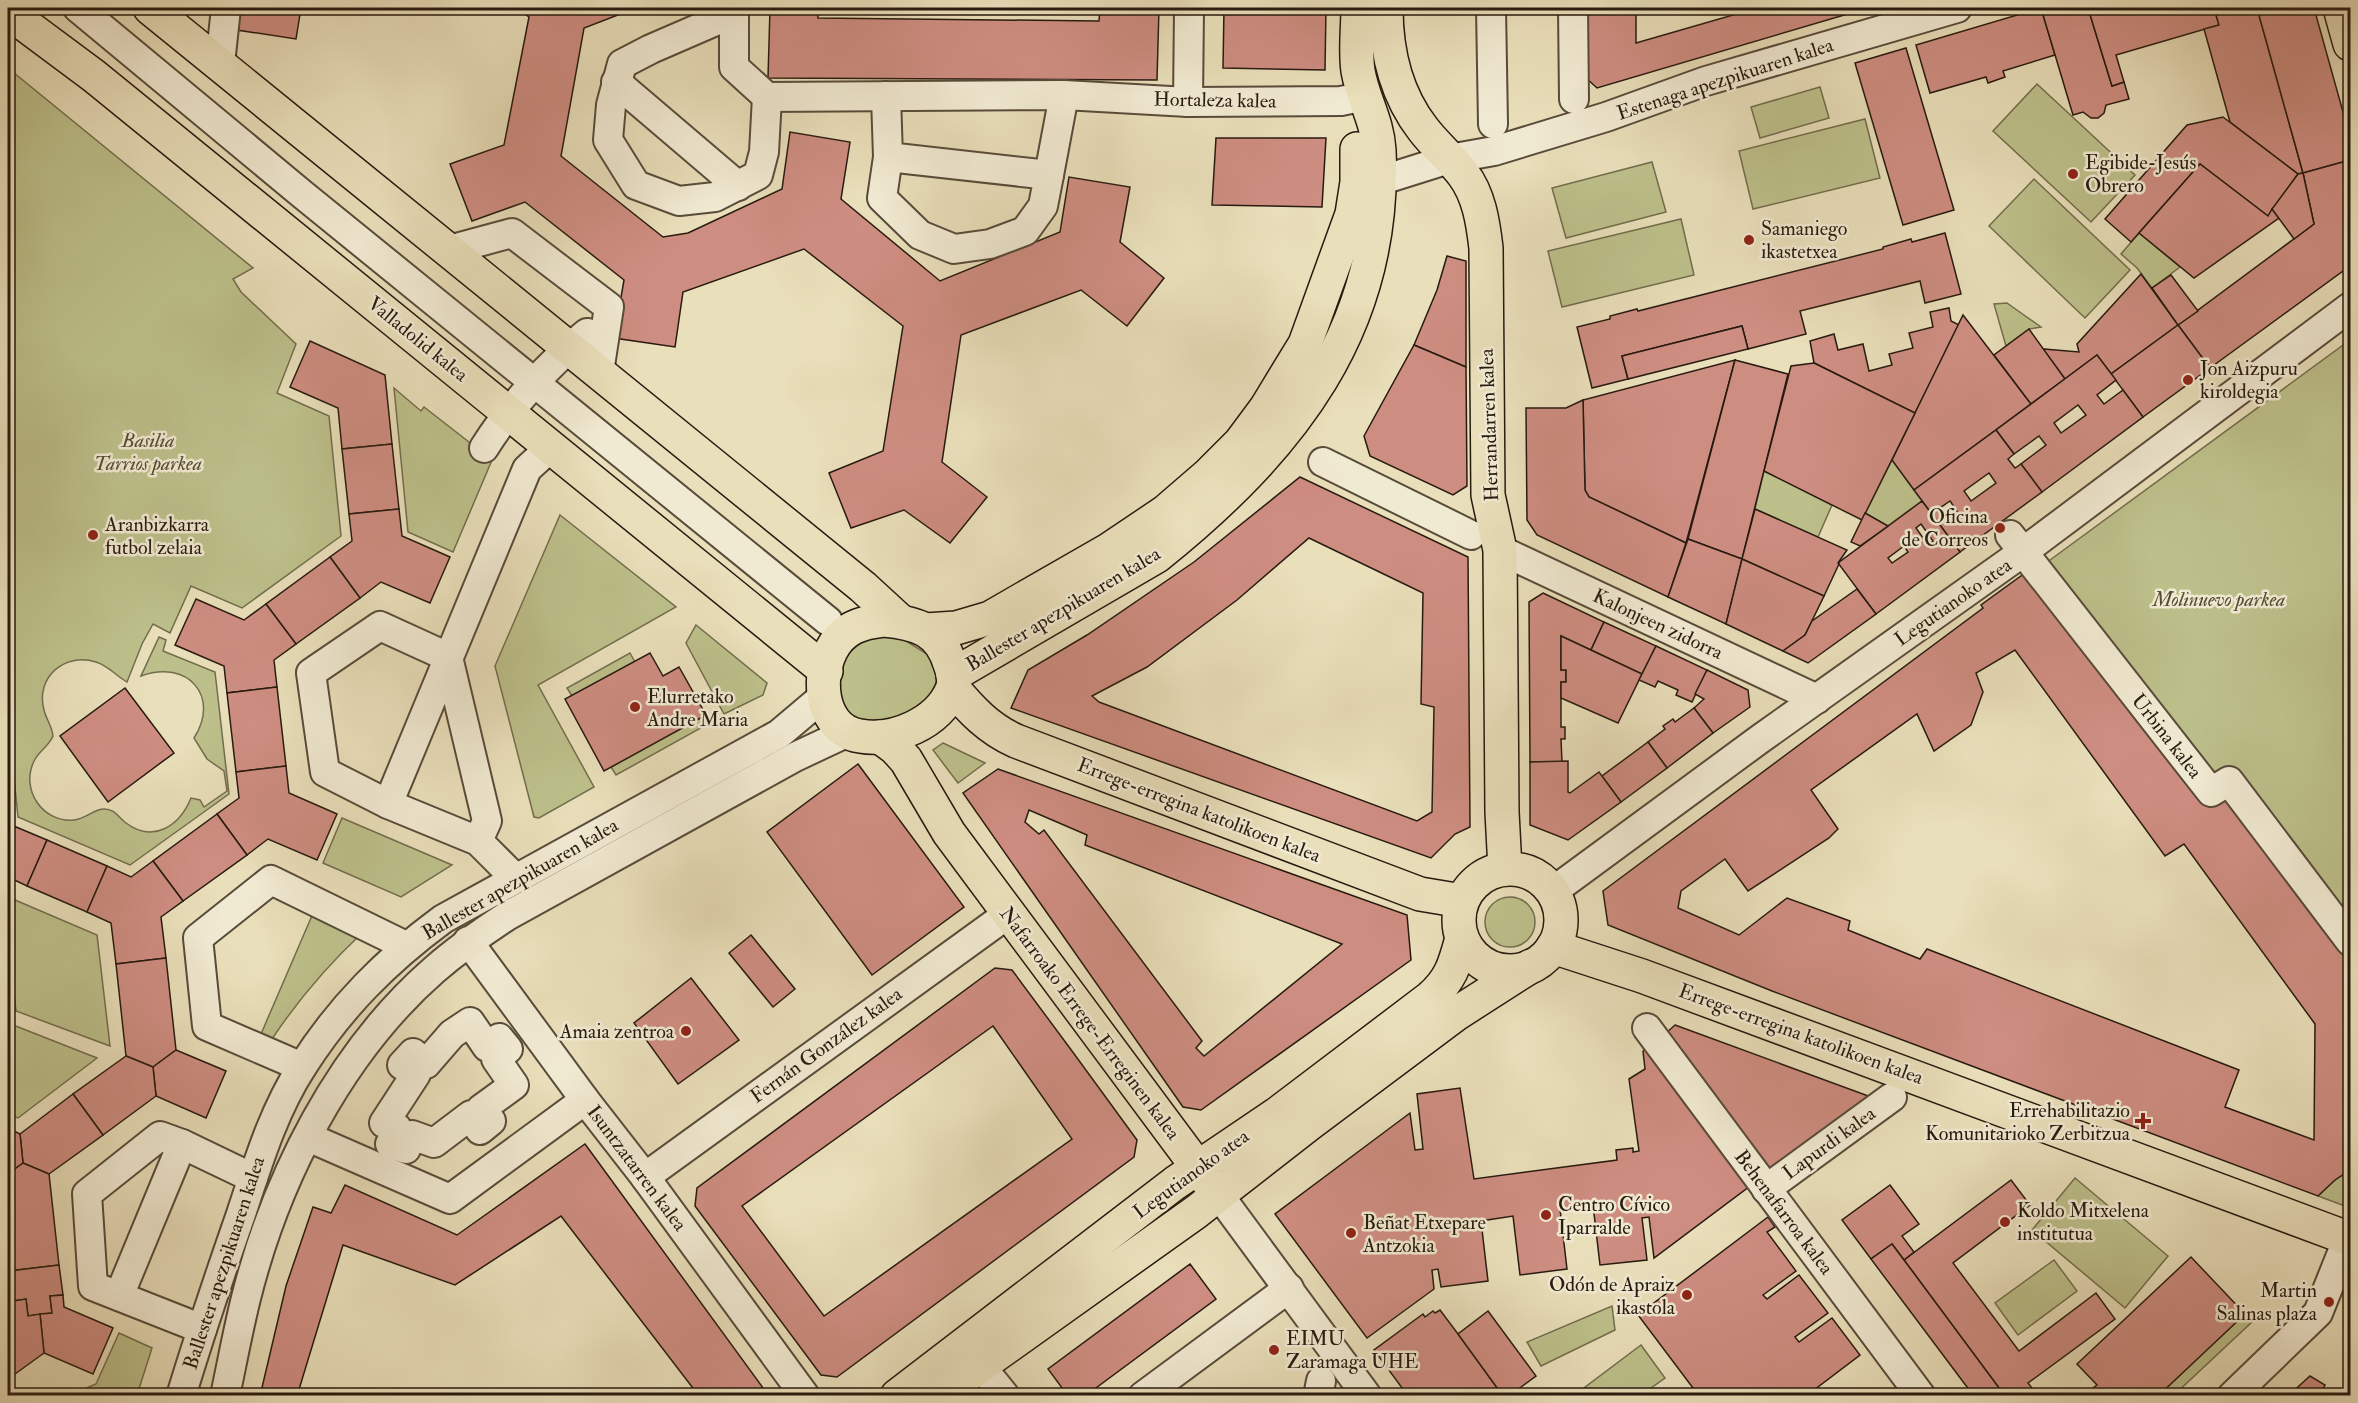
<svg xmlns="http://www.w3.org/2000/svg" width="2358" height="1403" viewBox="0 0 2358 1403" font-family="'IM FELL Double Pica',serif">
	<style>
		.green { fill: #bdc08b; stroke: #726d4d; stroke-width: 1.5 }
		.building { fill: #ce8d81; stroke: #271a0f; stroke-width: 1.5; fill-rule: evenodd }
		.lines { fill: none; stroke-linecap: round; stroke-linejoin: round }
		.minor-casing { stroke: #584b3a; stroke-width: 32 }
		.major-casing { stroke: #271a0f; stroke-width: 36 }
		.minor { stroke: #f1ead2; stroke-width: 28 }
		.major { stroke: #e9dfba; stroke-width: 33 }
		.poi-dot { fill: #8f2418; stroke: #f1ead2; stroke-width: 2 }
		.labels { text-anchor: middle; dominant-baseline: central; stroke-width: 5; stroke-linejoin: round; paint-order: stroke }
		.street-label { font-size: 20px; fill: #271a0f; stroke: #f1ead2 }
		.poi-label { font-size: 20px; fill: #271a0f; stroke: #f1ead2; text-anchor: start }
		.park-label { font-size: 20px; font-style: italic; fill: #544c34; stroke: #f1ead2 }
	</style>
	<rect width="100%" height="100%" fill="#e9dfba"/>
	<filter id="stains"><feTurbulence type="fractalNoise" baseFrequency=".00333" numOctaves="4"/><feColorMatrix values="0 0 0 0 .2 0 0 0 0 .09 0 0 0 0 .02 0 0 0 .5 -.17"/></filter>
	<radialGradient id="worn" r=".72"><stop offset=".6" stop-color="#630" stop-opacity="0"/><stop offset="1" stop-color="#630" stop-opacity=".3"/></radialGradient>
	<g class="green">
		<path d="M8,68L253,268L233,279L241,292L296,344L277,393L329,416L341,536L242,608L191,586L170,633L153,624L142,644L127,682C116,676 109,666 96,662C65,652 35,677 44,710C46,719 52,726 53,736C49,746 39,751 34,761C20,790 43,823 74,820C85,819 94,809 104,809C115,809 118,817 126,823C154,844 180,825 191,798L200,800L204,807L227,791L224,771L207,759L194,738C221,696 187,659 141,676L159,637L166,640L163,651L215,672L229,794L130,865L18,817L12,758H8Z"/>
		<path d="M2037,84L2135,175L2091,222L1993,131Z"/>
		<path d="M1820,87L1829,118L1760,138L1751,107Z"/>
		<path d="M1865,119L1880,178L1753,209L1739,151Z"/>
		<path d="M1652,162L1666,212L1566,238L1552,188Z"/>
		<path d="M2034,179L2130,270L2085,318L1989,226Z"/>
		<path d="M1681,219L1694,275L1562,307L1548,251Z"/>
		<path d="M2139,233L2180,267L2152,288L2137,268L2121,254Z"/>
		<path d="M2007,303L2041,327L2029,329L2006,346L1994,304Z"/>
		<path d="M2350,340V960L2225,791L2035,571Z"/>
		<path d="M394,388L421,411L424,407L492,460L453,552L408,532Z"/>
		<path d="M1892,460L1922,501L1888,526L1865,513Z"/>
		<path d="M1764,471L1832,505L1818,537L1755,509Z"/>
		<path d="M560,515L676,607L538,685L594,787L539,818L534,817L495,666Z"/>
		<path d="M696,625L767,683L763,695L724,714L686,643Z"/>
		<path d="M875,636H888L906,641L932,657L939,676L930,696L913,712L873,726L848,718C845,710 840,700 838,691C835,663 850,646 875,636Z"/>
		<path d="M630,653L635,662L572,696L567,688Z"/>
		<path d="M704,716L708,724L616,775L611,767Z"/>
		<path d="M943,743L985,763L958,783L933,750Z"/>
		<path d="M342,818L452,865L401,897L323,863Z"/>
		<circle cx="1510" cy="922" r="25"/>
		<path d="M8,897L97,935L110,1046L16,1011L8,937Z"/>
		<path d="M314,911L362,933C328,965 298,1000 272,1039L261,1034Z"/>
		<path d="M8,1023L97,1058L18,1118L8,1114Z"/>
		<path d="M2350,1170V1208L2318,1196L2335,1180Z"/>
		<path d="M2075,1178L2168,1256L2125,1308L2032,1230Z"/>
		<path d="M2054,1260L2077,1291L2018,1335L1995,1303Z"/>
		<path d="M1612,1306L1615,1330L1541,1366L1527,1342Z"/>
		<path d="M2245,1314L2253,1321L2174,1395L2158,1396Z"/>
		<path d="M119,1333L152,1348L137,1395H70L96,1384Z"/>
		<path d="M1641,1345L1665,1378L1641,1395H1583L1580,1391Z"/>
	</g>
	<g class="building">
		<path d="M240,8H301L296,39L237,30Z"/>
		<path d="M516,8H636L584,28L561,156L663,237L688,233L782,189L790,132L850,142L841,199L940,281L1060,232L1069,177L1130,187L1120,242L1164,278L1127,326L1081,290L961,335L942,462L987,497L950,543L904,510L851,528L829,473L883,451L903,326L804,249L683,292L675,347L614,338L624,280L525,202L472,221L450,164L504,145L529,17Z"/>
		<path d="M770,8H818V18L1099,21L1100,8H1159L1157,80L768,78Z"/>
		<path d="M1224,8H1326L1325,70L1223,68Z"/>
		<path d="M1584,8H1636V43L1740,13L1739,8H1868L1597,88L1585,77Z"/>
		<path d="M2041,8L2055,55L2003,71L2005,77L1988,83L1986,77L1930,93L1916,45Z"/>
		<path d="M2041,8H2088L2112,86L2124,82L2129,99L2106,105L2104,113L2098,118H2091L2083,112L2073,115Z"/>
		<path d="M2088,8H2225L2226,11L2216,15L2219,25L2116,55L2124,82L2112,86Z"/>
		<path d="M2225,8H2257L2303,173L2298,174L2230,122L2204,29L2219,25L2216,15L2226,11Z"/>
		<path d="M2257,8H2314L2350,137V160L2303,173Z"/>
		<path d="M1906,48L1954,210L1903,225L1855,63Z"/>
		<path d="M2223,117L2298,174L2268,216L2200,164L2131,242L2105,219L2187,125Z"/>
		<path d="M1216,138H1326L1322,207L1212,205Z"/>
		<path d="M2350,160V253L2343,271L2210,368L2178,325L2314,224L2303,173Z"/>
		<path d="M2200,164L2268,216L2272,209L2279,218L2194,278L2139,233Z"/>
		<path d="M2303,173L2314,224L2294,239L2272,209L2298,174Z"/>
		<path d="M1945,233L1961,294L1925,303L1920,281L1800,311L1806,334L1748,349L1742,326L1622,356L1628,379L1592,388L1577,327L1610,319V316L1637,309L1638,311L1883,249V247L1911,239L1912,242Z"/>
		<path d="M1447,256L1466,261V367L1414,345L1437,290Z"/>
		<path d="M2141,274L2178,325L2111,374L2097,355L2065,379L2043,349L2079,352L2077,344Z"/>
		<path d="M2171,275L2198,311L2178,325L2152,288Z"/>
		<path d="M1949,308L1951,321L1959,325L1915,413L1814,363L1810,341L1834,334L1838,350L1863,344L1869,371L1892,365L1889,354L1913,348L1909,333L1933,327L1930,312Z"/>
		<path d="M1963,315L2031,404L1914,490L1892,460Z"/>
		<path d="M2178,325L2210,368L2143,417L2111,374Z"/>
		<path d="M1742,326L1748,349L1628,379L1622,356Z"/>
		<path d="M2029,329L2065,379L2031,404L1994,355Z"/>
		<path d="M310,341L385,375L392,444L342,449L338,408L290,387Z"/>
		<path d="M1414,345L1466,367L1467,486L1453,495L1370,456L1364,436Z"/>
		<path d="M2097,355L2116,380L2097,395L2104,404L2123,390L2143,417L2042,492L2021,464L2046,445L2039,436L2014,454L1996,430ZM2078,405L2086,415L2061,433L2054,423Z"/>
		<path d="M1735,360L1686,543L1589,497L1585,490L1583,400Z"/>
		<path d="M1735,360L1788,374L1742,559L1688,539Z"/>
		<path d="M1814,363L1915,413L1862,520L1764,471L1791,366Z"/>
		<path d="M1583,400L1585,490L1589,497L1686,543L1668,597L1537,535L1527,520L1526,408H1566Z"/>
		<path d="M1996,430L2014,454L2008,459L2015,468L2021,464L2042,492L1960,552L1914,490ZM1989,473L1996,483L1971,501L1964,491ZM1950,501L1957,511L1944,520L1937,510Z"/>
		<path d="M392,444L399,509L349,514L342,449Z"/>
		<path d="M1300,477L1468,557L1470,827L1455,834L1431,858L1011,708L1028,670L1087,635L1194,562ZM1309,538L1423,593L1421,704L1434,707L1432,812L1417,821L1099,702L1092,696L1147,667L1237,600Z"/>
		<path d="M1922,501L1960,552L1876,614L1838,563ZM1921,524L1933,541L1928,545L1916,528ZM1904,546L1908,552L1892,563L1888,558Z"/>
		<path d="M399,509L402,536L450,557L430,603L381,582L360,598L330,557L352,541L349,514Z"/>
		<path d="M1755,509L1847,550L1838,563L1839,564L1824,596L1742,559Z"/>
		<path d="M1865,513L1888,526L1860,546L1851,542Z"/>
		<path d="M1688,539L1742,559L1726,624L1668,597Z"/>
		<path d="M330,557L360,598L296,644L266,604Z"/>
		<path d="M1742,559L1824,596L1805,635L1783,651L1726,624Z"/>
		<path d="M2025,573L2225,791L2350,960V1170L2335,1180L2318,1196L1772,991L1608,925L1603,891L1983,608L1981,605ZM2015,650L2165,856L2184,844L2315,1024L2314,1140L2225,1107L2239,1070L1927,949L1920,959L1848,930L1850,921L1787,898L1739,935L1678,908L1681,891L1725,859L1748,891L1829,838L1838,829L1811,790L1917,714L1934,751L1971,725L1983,692L1976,673Z"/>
		<path d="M1857,589L1876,614L1808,663L1783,651L1805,635L1812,621Z"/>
		<path d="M1543,593L1604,622L1591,650L1561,636V670H1566V682H1561V727H1565V739H1561L1562,762H1530L1529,602Z"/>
		<path d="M196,599L244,620L266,604L296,644L274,660L277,687L227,693L224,666L175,645Z"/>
		<path d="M1604,622L1656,646L1642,674L1591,650Z"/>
		<path d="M1561,636L1642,674L1618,723L1561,698V682H1566V670H1561Z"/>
		<path d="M1656,646L1707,670L1692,702L1676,695L1678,690L1658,681L1655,687L1639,680Z"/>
		<path d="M650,653L663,676L679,667L706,715L604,771L565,699Z"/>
		<path d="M1707,670L1748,690L1750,707L1713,733L1694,708L1704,699L1695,694Z"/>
		<path d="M277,687L286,766L236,772L227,693Z"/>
		<path d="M125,688L174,753L108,802L60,736Z"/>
		<path d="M1694,708L1713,733L1667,768L1648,742L1665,729L1663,726L1673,719L1675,722Z"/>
		<path d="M1648,742L1667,768L1621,802L1602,776Z"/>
		<path d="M1568,761V792L1570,793L1599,772L1621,802L1568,840L1530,825V762Z"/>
		<path d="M858,764L964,907L872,975L767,832Z"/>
		<path d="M286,766L289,793L337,814L317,860L268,839L247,855L217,814L239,798L236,772Z"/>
		<path d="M998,769L1407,915L1411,960L1201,1110L1183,1107L963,793ZM1029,810L1087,835L1085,845L1342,944L1204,1056L1196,1048L1202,1041L1044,830L1039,834L1025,822Z"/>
		<path d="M217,814L247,855L183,901L153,861Z"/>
		<path d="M9,824L47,840L27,886L8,877Z"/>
		<path d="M47,840L107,866L87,912L27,886Z"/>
		<path d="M153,861L183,901L161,917L166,958L116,964L111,923L87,912L107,866L131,877Z"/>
		<path d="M751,935L795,989L773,1007L729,953Z"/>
		<path d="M166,958L176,1050L153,1067L126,1056L116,964Z"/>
		<path d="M995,968L1012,970L1072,1051L1137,1140L1134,1157L837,1377L821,1375L695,1206L697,1188ZM993,1026L1072,1139L824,1316L742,1206Z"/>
		<path d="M691,978L739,1040L678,1084L634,1023Z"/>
		<path d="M1675,1025L1871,1097L1768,1173L1665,1034Z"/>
		<path d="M1652,1045L1754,1183L1654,1258L1649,1217L1642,1218L1647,1260L1600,1265L1593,1205L1560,1209L1567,1269L1520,1275L1513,1216L1481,1221L1488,1281L1441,1287L1438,1269L1432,1270L1434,1289L1367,1338L1275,1214L1410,1113L1415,1150L1423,1149L1417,1094L1460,1088L1474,1179L1617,1160L1616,1150L1633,1148V1152L1639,1151L1629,1079L1645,1069L1643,1051Z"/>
		<path d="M176,1050L226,1071L206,1118L156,1096L153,1067Z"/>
		<path d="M126,1056L153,1067L156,1096L103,1135L73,1094Z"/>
		<path d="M73,1094L103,1135L49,1174L23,1163L20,1134Z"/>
		<path d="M8,1128L20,1134L23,1163L8,1174Z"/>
		<path d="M585,1144L769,1396H699L561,1216L455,1285L343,1245L297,1396H260L286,1286L313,1207L331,1213L345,1185L457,1235Z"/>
		<path d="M23,1163L49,1174L59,1265L9,1271L8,1174Z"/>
		<path d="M2011,1180L2030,1205L1953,1263L2019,1351L2096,1293L2115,1319L2028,1383L2038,1396H2005L1904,1260Z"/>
		<path d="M1890,1185L1919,1224L1902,1236L1914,1252L1904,1260L1892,1244L1871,1259L1842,1220Z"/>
		<path d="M1768,1217L1775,1227L1767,1232L1796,1271L1763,1295L1767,1299L1799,1275L1828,1313L1795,1337L1799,1342L1832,1318L1860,1355L1806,1396H1699L1638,1315Z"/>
		<path d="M1892,1244L1904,1260L2005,1396H1973L1970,1391L1871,1259Z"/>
		<path d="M2191,1257L2245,1314L2158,1396H2094L2090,1390L2097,1385L2077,1364Z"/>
		<path d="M1190,1264L1216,1299L1085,1396H1068L1048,1369Z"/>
		<path d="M59,1265L63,1295L50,1296L52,1313L28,1316L26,1299L13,1301L9,1271Z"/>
		<path d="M63,1295L64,1307L113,1328L93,1374L44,1353L40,1314L52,1313L50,1296Z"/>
		<path d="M26,1299L28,1316L40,1314L44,1353L8,1379V1317L14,1312L13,1301Z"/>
		<path d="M1440,1310L1458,1334L1503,1396H1408L1374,1350L1423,1314L1425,1317L1433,1311L1435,1313Z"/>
		<path d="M1488,1311L1536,1376L1509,1396H1503L1458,1334Z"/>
		<path d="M2310,1376L2325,1385L2323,1389L2337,1396H2288Z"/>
	</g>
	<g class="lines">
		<g class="minor-casing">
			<g id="minor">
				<path d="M78,8L302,194L828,621"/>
				<path d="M734,8V67L767,97L1064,95L1188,102L1341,101L1365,96"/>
				<path d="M1491,8L1493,124"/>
				<path d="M1573,8L1574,99"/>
				<path d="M734,13L651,49L622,64L611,105L608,140L636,185L679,201L715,197L758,175L764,152L767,97"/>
				<path d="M220,64L226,8"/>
				<path d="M616,82L738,186"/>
				<path d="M886,96L888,157L882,198L920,235L954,249L990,244L1025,231L1043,206L1049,175L888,157"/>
				<path d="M1188,102L1189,8"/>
				<path d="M1049,175L1064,95"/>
				<path d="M1360,190L1379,181L1449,159L1494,151L1606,117L1706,81L1957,8"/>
				<path d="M449,250L512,233L609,307L599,372"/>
				<path d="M484,448C509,408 550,362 587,333"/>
				<path d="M1323,462L1471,535"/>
				<path d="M2010,535L2211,792L2229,781L2350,941"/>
				<path d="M1500,550L1817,699"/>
				<path d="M388,804L527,469L551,447"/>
				<path d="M478,841L487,821L448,657L380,626L311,673L325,772L388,804L478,841L515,878"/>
				<path d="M1552,892L1760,739L2023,552L2350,307"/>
				<path d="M468,941L585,1100L645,1177L805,1396"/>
				<path d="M470,1022L487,1047L499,1038L508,1049L496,1059L514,1085L481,1109L491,1121L480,1130L471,1115L434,1143L412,1135L406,1149L390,1144L397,1128L384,1123L416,1074L402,1065L413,1053L426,1064L452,1034Z"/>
				<path d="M1647,1028L1921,1396"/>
				<path d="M302,1067L207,1026L198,938L271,880L406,946"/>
				<path d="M308,1137L450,1199L585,1100"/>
				<path d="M645,1177L1008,914"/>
				<path d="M1766,1189L1892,1097"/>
				<path d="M1219,1195L1367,1396"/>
				<path d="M119,1296L182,1144"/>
				<path d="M202,1329L93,1286L87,1194L160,1136L182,1144L253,1178"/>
				<path d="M980,1365L1005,1396"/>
				<path d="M181,1396C200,1334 220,1274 241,1214C258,1163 273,1112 302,1067C340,1007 386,961 443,919L779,734L824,696"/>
				<path d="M225,1396C232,1363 238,1330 246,1298C276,1178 340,1052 434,970C457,950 481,933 507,916L795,757L846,733"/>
				<path d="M1143,1396L1289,1288"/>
				<path d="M1318,1396L1321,1381"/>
				<path d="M2232,1396L2318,1313L2348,1238"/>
			</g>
		</g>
		<g class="major-casing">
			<g id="major">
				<path d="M150,8L863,587L900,621"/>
				<path d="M1386,8C1386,52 1395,93 1423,129C1435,145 1451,158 1463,174C1479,195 1483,222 1486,248L1488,495L1500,550L1502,812L1505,869"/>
				<path d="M2340,8L2350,44"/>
				<path d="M8,12L94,76L826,671"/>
				<path d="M884,620C917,623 940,630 950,664C953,672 955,682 952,690C938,723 894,742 860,736C814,729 814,657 845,633C856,624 870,622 884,620Z"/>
				<path d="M926,630L956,628L990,618L1110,549L1165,512L1209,474L1240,443L1266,408L1305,344L1352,214L1357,182V149"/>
				<path d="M953,675L1157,556C1290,449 1387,329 1379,150C1377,119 1363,100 1358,71C1355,51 1358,28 1358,8"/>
				<path d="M953,688C971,710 989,729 1016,741L1420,894L1462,901"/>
				<path d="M880,737L895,748L906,760L949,833L1210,1184"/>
				<circle cx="1510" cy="920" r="51"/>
				<path d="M1553,947L1642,976L2350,1239"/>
				<path d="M897,1396L1175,1183L1277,1114L1430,998C1451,980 1455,964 1462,938"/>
				<path d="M938,1396L1196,1212L1309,1124L1456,1014L1531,966"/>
			</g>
		</g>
		<use href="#minor" class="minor"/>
		<use href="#major" class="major"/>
	</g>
	<g class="poi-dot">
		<circle cx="2073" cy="174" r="6"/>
		<circle cx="1749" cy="240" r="6"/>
		<circle cx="2188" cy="380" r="6"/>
		<circle cx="2000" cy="528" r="6"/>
		<circle cx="93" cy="535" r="6"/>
		<circle cx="635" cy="707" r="6"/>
		<circle cx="686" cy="1031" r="6"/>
		<path d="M2140 1112h6v6h6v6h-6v6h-6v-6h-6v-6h6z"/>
		<circle cx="1546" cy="1215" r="6"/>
		<circle cx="2005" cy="1222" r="6"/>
		<circle cx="1351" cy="1233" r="6"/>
		<circle cx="1687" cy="1295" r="6"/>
		<circle cx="2329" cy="1302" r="6"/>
		<circle cx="1274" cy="1350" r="6"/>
	</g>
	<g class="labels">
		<g class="street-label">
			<text transform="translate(1725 79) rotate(-18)">Estenaga apezpikuaren kalea</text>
			<text transform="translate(1215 100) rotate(1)">Hortaleza kalea</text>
			<text transform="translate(418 339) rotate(39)">Valladolid kalea</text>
			<text transform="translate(1489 425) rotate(-92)">Herrandarren kalea</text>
			<text transform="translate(1953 602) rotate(-35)">Legutianoko atea</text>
			<text transform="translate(1063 609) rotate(-31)">Ballester apezpikuaren kalea</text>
			<text transform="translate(1658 624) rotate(25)">Kalonjeen zidorra</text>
			<text transform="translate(2167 736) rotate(52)">Urbina kalea</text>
			<text transform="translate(1199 810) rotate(21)">Errege-erregina katolikoen kalea</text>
			<text transform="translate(520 879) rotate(-30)">Ballester apezpikuaren kalea</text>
			<text transform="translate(1090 1023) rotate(53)">Nafarroako Errege-Erreginen kalea</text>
			<text transform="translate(1801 1034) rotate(20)">Errege-erregina katolikoen kalea</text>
			<text transform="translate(826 1045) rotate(-36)">Fernán González kalea</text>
			<text transform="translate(1829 1143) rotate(-36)">Lapurdi kalea</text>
			<text transform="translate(637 1168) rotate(53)">Isuntzatarren kalea</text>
			<text transform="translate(1191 1174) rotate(-36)">Legutianoko atea</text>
			<text transform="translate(1784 1212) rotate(53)">Behenafarroa kalea</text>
			<text transform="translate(224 1263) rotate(-72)">Ballester apezpikuaren kalea</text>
		</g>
		<g class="poi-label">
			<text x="2085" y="162">Egibide-Jesús<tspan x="2085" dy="23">Obrero</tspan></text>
			<text x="1761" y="228">Samaniego<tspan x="1761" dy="23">ikastetxea</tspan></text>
			<text x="2200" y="368">Jon Aizpuru<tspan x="2200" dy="23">kiroldegia</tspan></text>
			<text x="1988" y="516" text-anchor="end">Oficina<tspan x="1988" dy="23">de Correos</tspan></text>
			<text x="105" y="524">Aranbizkarra<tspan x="105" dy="23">futbol zelaia</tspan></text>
			<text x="647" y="696">Elurretako<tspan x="647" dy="23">Andre Maria</tspan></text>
			<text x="674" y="1031" text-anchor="end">Amaia zentroa</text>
			<text x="2130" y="1110" text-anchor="end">Errehabilitazio<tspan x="2130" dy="23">Komunitarioko Zerbitzua</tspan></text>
			<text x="1558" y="1204">Centro Cívico<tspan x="1558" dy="23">Iparralde</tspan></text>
			<text x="2017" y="1210">Koldo Mitxelena<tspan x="2017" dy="23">institutua</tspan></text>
			<text x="1363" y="1222">Beñat Etxepare<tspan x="1363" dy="23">Antzokia</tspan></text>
			<text x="1675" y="1284" text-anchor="end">Odón de Apraiz<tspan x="1675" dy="23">ikastola</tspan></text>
			<text x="2317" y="1290" text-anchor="end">Martin<tspan x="2317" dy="23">Salinas plaza</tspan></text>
			<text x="1286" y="1338">EIMU<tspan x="1286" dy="23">Zaramaga UHE</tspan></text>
		</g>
		<g class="park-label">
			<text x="148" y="440">Basilia<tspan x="148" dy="23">Tarrios parkea</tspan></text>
			<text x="2219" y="599">Molinuevo parkea</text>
		</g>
	</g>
	<rect width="2358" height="1403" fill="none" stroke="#e9dfba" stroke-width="30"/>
	<rect x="9" y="9" width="2340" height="1385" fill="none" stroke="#271a0f" stroke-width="3"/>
	<rect x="15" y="15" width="2328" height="1373" fill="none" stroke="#271a0f" stroke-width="1.5"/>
	<rect width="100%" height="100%" filter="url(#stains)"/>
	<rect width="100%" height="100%" fill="url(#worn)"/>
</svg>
